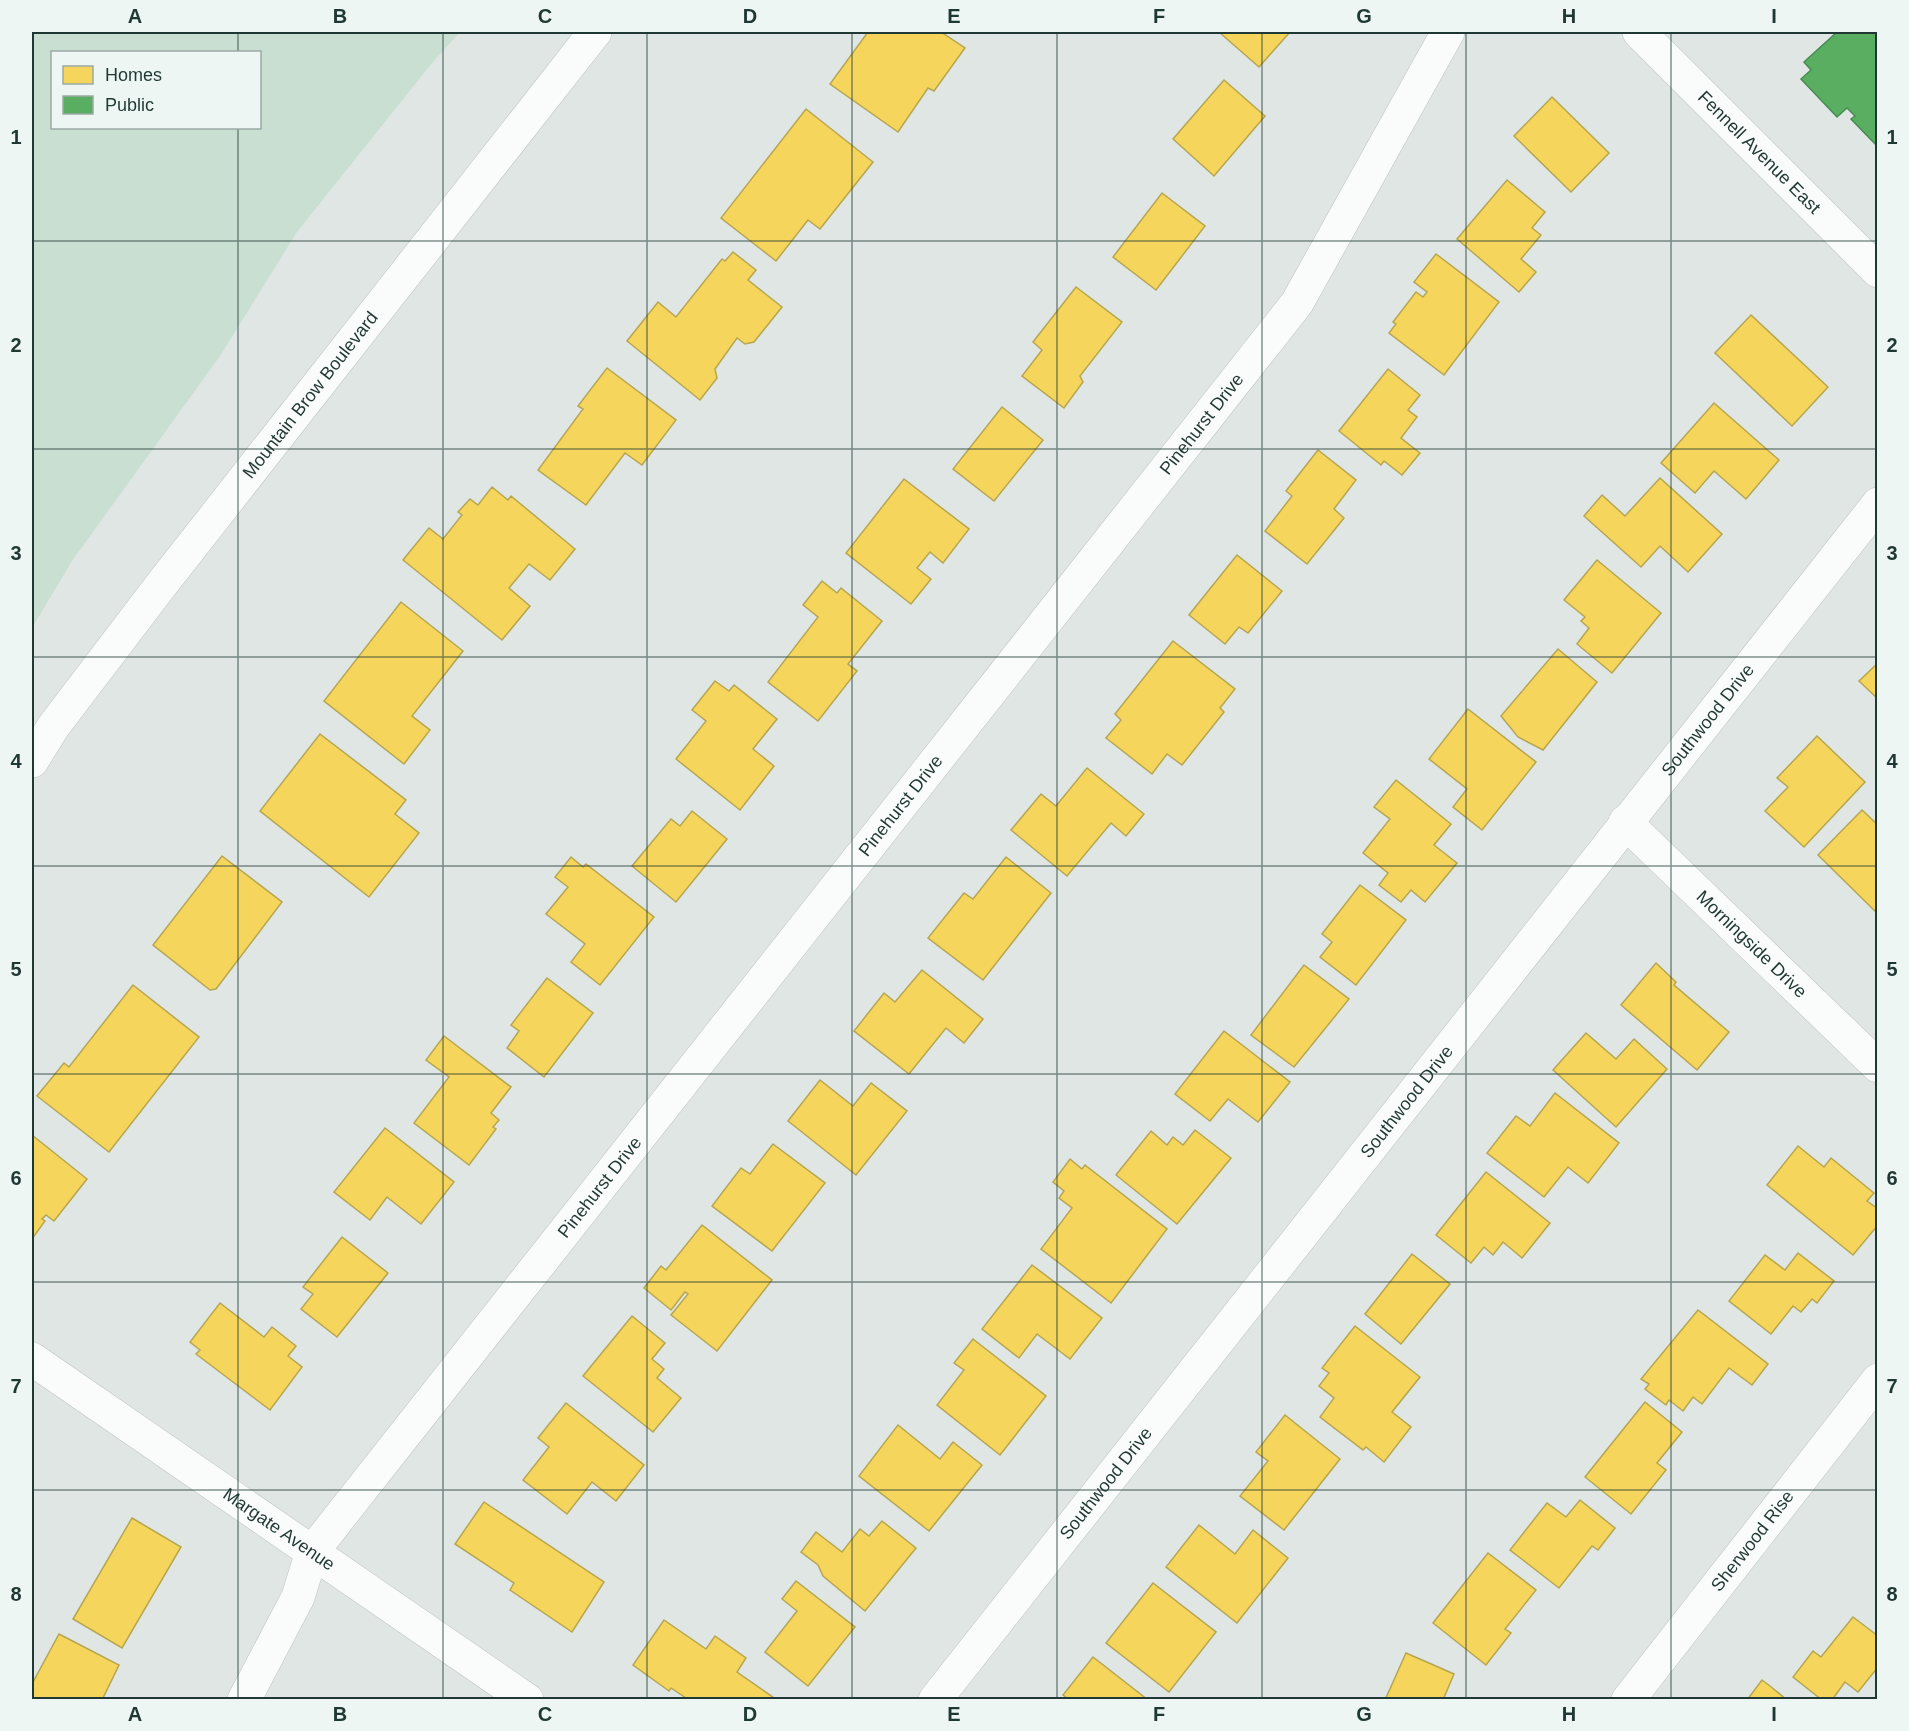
<svg xmlns="http://www.w3.org/2000/svg" width="1909" height="1731" viewBox="0 0 1909 1731" font-family="Arial,sans-serif">
	<style>
		.green { fill: #c9dfd1; fill-rule: evenodd }
		.homes { fill: #f6d55c; stroke: #b6a650; stroke-width: 1.5 }
		.public { fill: #5aae61; stroke: #488b53; stroke-width: 1.5 }
		.lines { fill: none; stroke-linecap: round; stroke-linejoin: round }
		.minor-casing { stroke: #bdc3c1; stroke-width: 34 }
		.secondary-casing { stroke: #bcc4c1; stroke-width: 34 }
		.minor { stroke: #fafbfb; stroke-width: 33 }
		.secondary { stroke: #fafbfb; stroke-width: 33 }
		.grid { fill: none; stroke: #1f3833; stroke-width: 1.5; stroke-opacity: 0.55 }
		.labels { text-anchor: middle; dominant-baseline: central; stroke-width: 6; stroke-linejoin: round; paint-order: stroke }
		.street-label { font-size: 18px; fill: #1f3833; stroke: #edf6f2 }
		.neatline { fill: none; stroke: #1f3833; stroke-width: 2 }
		.grid-label { font-size: 20px; text-anchor: middle; font-weight: bold; fill: #1f3833 }
	</style>
	<rect width="100%" height="100%" fill="#e0e6e4"/>
	<path class="green" d="M32,32H460L432,63L297,232L220,356L72,561L32,628ZM52,52H260V128H52Z"/>
	<g class="homes">
		<path d="M868,32H941L965,48L934,91L928,88L898,132L830,84Z"/>
		<path d="M1219,32H1290L1259,67Z"/>
		<path d="M1224,80L1265,116L1214,176L1173,139Z"/>
		<path d="M1552,97L1609,153L1571,192L1514,136Z"/>
		<path d="M806,109L873,162L820,229L808,220L776,261L721,218Z"/>
		<path d="M1507,180L1545,212L1532,228L1541,235L1521,259L1536,272L1519,292L1457,239Z"/>
		<path d="M1162,193L1205,226L1156,290L1113,257Z"/>
		<path d="M733,252L756,270L748,280L782,307L754,342L745,344L737,338L715,369L717,378L700,400L627,341L658,302L676,317L722,259L725,261Z"/>
		<path d="M1436,254L1499,302L1444,375L1389,333L1396,324L1393,322L1416,292L1423,297L1427,292L1414,282Z"/>
		<path d="M1076,287L1122,322L1080,376L1083,382L1064,408L1022,376L1042,350L1033,342Z"/>
		<path d="M1751,315L1828,387L1792,426L1715,353Z"/>
		<path d="M607,368L676,420L642,465L625,453L586,505L538,470L583,409L578,406Z"/>
		<path d="M1388,369L1420,395L1408,410L1417,417L1401,438L1420,453L1402,475L1384,461L1381,465L1339,431Z"/>
		<path d="M1714,403L1779,460L1746,499L1714,471L1695,493L1661,463Z"/>
		<path d="M1002,407L1043,440L994,501L953,469Z"/>
		<path d="M1318,450L1356,480L1334,509L1344,518L1307,564L1265,531L1292,496L1286,491Z"/>
		<path d="M1660,478L1722,534L1688,572L1660,546L1641,567L1584,516L1602,495L1625,516Z"/>
		<path d="M904,479L969,529L943,563L930,552L917,568L931,579L911,604L846,553Z"/>
		<path d="M492,487L508,500L511,496L575,549L550,580L529,564L509,588L530,606L502,640L403,560L429,528L443,539L462,515L458,512L470,499L478,505Z"/>
		<path d="M1237,555L1282,591L1248,633L1239,627L1225,644L1189,615Z"/>
		<path d="M1597,560L1661,613L1612,673L1577,644L1589,628L1581,621L1585,617L1564,600Z"/>
		<path d="M822,581L837,593L841,588L882,621L848,664L857,671L818,721L768,682L818,617L803,605Z"/>
		<path d="M401,602L463,651L412,716L430,730L404,764L324,701Z"/>
		<path d="M1173,641L1235,689L1220,708L1224,712L1182,765L1167,754L1152,774L1106,738L1121,720L1115,714Z"/>
		<path d="M1558,649L1597,682L1543,750L1518,737L1501,716Z"/>
		<path d="M1878,663V699L1859,681Z"/>
		<path d="M715,681L729,691L734,685L777,719L753,749L774,766L740,810L676,759L706,721L692,710Z"/>
		<path d="M1468,709L1536,762L1482,830L1453,807L1467,789L1429,759Z"/>
		<path d="M320,734L406,800L395,814L419,833L369,897L260,811Z"/>
		<path d="M1817,736L1865,782L1804,847L1765,811L1788,787L1777,778Z"/>
		<path d="M1087,768L1144,814L1126,836L1111,823L1067,876L1011,830L1041,794L1056,806Z"/>
		<path d="M1396,780L1451,824L1434,845L1457,863L1425,902L1411,890L1401,902L1379,885L1388,873L1363,853L1390,819L1374,807Z"/>
		<path d="M1862,810L1878,825V914L1818,855Z"/>
		<path d="M692,811L727,839L676,902L632,866L671,819L680,826Z"/>
		<path d="M222,856L282,902L216,989L210,990L153,945Z"/>
		<path d="M571,857L583,867L586,864L654,917L600,985L571,962L585,944L546,914L568,887L555,877Z"/>
		<path d="M1006,857L1051,893L983,980L928,938L964,893L973,899Z"/>
		<path d="M1360,885L1406,920L1356,985L1320,957L1332,942L1322,934Z"/>
		<path d="M1656,963L1676,982L1674,985L1729,1032L1697,1070L1621,1005Z"/>
		<path d="M1304,965L1349,999L1294,1067L1251,1035Z"/>
		<path d="M922,970L983,1019L964,1043L946,1028L909,1074L854,1031L884,993L895,1002Z"/>
		<path d="M547,978L593,1013L544,1077L507,1048L519,1031L511,1025Z"/>
		<path d="M133,985L199,1037L109,1152L37,1096L64,1063L69,1067Z"/>
		<path d="M1224,1031L1290,1082L1258,1122L1228,1099L1210,1121L1175,1094Z"/>
		<path d="M1586,1033L1616,1059L1634,1039L1667,1069L1616,1127L1553,1070Z"/>
		<path d="M444,1036L511,1087L491,1113L499,1120L493,1127L496,1129L469,1165L414,1123L449,1077L426,1060Z"/>
		<path d="M820,1080L853,1106L871,1083L907,1111L856,1175L788,1121Z"/>
		<path d="M1555,1093L1619,1143L1588,1183L1568,1167L1544,1197L1487,1153L1516,1116L1530,1126Z"/>
		<path d="M385,1128L454,1182L421,1224L387,1197L370,1220L334,1192Z"/>
		<path d="M1195,1130L1231,1158L1177,1224L1116,1175L1151,1131L1167,1145L1173,1137L1183,1145Z"/>
		<path d="M32,1135L87,1179L54,1221L46,1215L42,1219L45,1221L32,1239Z"/>
		<path d="M773,1144L825,1183L772,1251L712,1206L741,1168L750,1174Z"/>
		<path d="M1798,1146L1824,1167L1831,1158L1874,1193L1867,1201L1878,1209V1225L1853,1255L1767,1185Z"/>
		<path d="M1070,1159L1082,1169L1085,1165L1167,1229L1111,1303L1041,1249L1072,1208L1059,1198L1064,1191L1053,1182Z"/>
		<path d="M1486,1172L1550,1223L1522,1258L1503,1242L1493,1255L1484,1247L1471,1263L1436,1235Z"/>
		<path d="M702,1225L772,1280L717,1351L671,1315L688,1294L685,1292L671,1310L644,1288L661,1266L666,1270Z"/>
		<path d="M342,1237L388,1273L337,1337L301,1309L313,1294L303,1287Z"/>
		<path d="M1798,1253L1834,1281L1817,1303L1812,1299L1801,1312L1793,1306L1771,1334L1729,1301L1765,1255L1785,1270Z"/>
		<path d="M1412,1254L1450,1284L1401,1344L1365,1314Z"/>
		<path d="M1032,1265L1102,1318L1070,1359L1037,1334L1019,1358L982,1329Z"/>
		<path d="M220,1303L264,1337L272,1327L296,1346L288,1356L302,1367L270,1410L196,1354L200,1350L190,1342Z"/>
		<path d="M1698,1310L1768,1364L1752,1385L1729,1368L1702,1404L1693,1397L1683,1411L1669,1400L1666,1405L1645,1389L1649,1384L1641,1379Z"/>
		<path d="M632,1316L665,1343L652,1359L664,1369L657,1378L681,1398L653,1432L583,1376Z"/>
		<path d="M1355,1326L1420,1377L1392,1412L1411,1427L1384,1462L1366,1447L1363,1450L1320,1417L1334,1398L1319,1386L1329,1373L1322,1368Z"/>
		<path d="M973,1339L1046,1396L1000,1455L937,1405L964,1370L954,1363Z"/>
		<path d="M1645,1402L1682,1432L1657,1463L1666,1470L1631,1514L1585,1477Z"/>
		<path d="M566,1403L644,1465L616,1501L592,1482L567,1514L523,1480L549,1447L538,1438Z"/>
		<path d="M1285,1415L1340,1459L1284,1530L1240,1496L1268,1461L1256,1452Z"/>
		<path d="M898,1425L940,1459L953,1442L982,1465L929,1531L859,1476Z"/>
		<path d="M1580,1500L1615,1528L1598,1550L1592,1546L1559,1588L1510,1550L1547,1503L1566,1517Z"/>
		<path d="M484,1502L604,1582L572,1632L510,1590L514,1583L455,1544Z"/>
		<path d="M132,1518L181,1547L122,1648L73,1619Z"/>
		<path d="M882,1521L916,1548L865,1611L823,1576L818,1565L801,1552L816,1532L842,1552L860,1529L869,1536Z"/>
		<path d="M1199,1525L1235,1554L1253,1530L1288,1558L1237,1623L1166,1567Z"/>
		<path d="M1488,1553L1536,1590L1505,1629L1511,1633L1486,1665L1433,1623Z"/>
		<path d="M796,1581L855,1627L808,1686L765,1652L797,1611L782,1599Z"/>
		<path d="M1153,1583L1216,1632L1169,1692L1106,1643Z"/>
		<path d="M1853,1617L1878,1636V1667L1858,1692L1845,1682L1832,1700H1822L1793,1677L1813,1651L1821,1657Z"/>
		<path d="M664,1620L706,1649L715,1636L746,1658L737,1672L777,1700H689L671,1688L669,1691L633,1665Z"/>
		<path d="M59,1634L119,1665L102,1700H32V1684Z"/>
		<path d="M1406,1653L1454,1674L1443,1700H1385Z"/>
		<path d="M1093,1657L1148,1700H1070L1063,1695Z"/>
		<path d="M1762,1680L1770,1686L1787,1700H1747Z"/>
	</g>
	<path class="public" d="M1837,32H1878V147L1851,119L1855,116L1847,108L1837,117L1801,79L1811,70L1804,62Z"/>
	<g class="lines">
		<g class="minor-casing">
			<g id="minor">
				<path id="s1" d="M1625,822L1878,1066"/>
				<path id="s2" d="M32,1359L527,1700"/>
				<path id="s3" d="M244,1700L298,1597L312,1552L1297,303L1448,32"/>
				<path id="s4" d="M935,1700L1878,504"/>
				<path id="s5" d="M1628,1700L1878,1380"/>
			</g>
		</g>
		<g class="secondary-casing">
			<g id="secondary">
				<path id="s6" d="M1639,32L1878,271"/>
				<path id="s7" d="M32,761L53,727L158,589L595,32"/>
			</g>
		</g>
		<use href="#minor" class="minor"/>
		<use href="#secondary" class="secondary"/>
	</g>
	<path class="grid" d="M238,32V52M443,32V1700M647,32V1700M852,32V1700M1057,32V1700M1262,32V1700M1466,32V1700M1671,32V1700M238,128V1700M32,241H1878M32,449H1878M32,657H1878M32,866H1878M32,1074H1878M32,1282H1878M32,1490H1878"/>
	<g class="labels">
		<g class="street-label">
			<text stroke="none"><textPath href="#s6" startOffset="170">Fennell Avenue East</textPath></text>
			<text stroke="none"><textPath href="#s7" startOffset="460">Mountain Brow Boulevard</textPath></text>
			<text stroke="none"><textPath href="#s3" startOffset="1600">Pinehurst Drive</textPath></text>
			<text stroke="none"><textPath href="#s4" startOffset="1248">Southwood Drive</textPath></text>
			<text stroke="none"><textPath href="#s3" startOffset="1114">Pinehurst Drive</textPath></text>
			<text stroke="none"><textPath href="#s1" startOffset="176">Morningside Drive</textPath></text>
			<text stroke="none"><textPath href="#s4" startOffset="762">Southwood Drive</textPath></text>
			<text stroke="none"><textPath href="#s3" startOffset="628">Pinehurst Drive</textPath></text>
			<text stroke="none"><textPath href="#s4" startOffset="276">Southwood Drive</textPath></text>
			<text stroke="none"><textPath href="#s2" startOffset="300">Margate Avenue</textPath></text>
			<text stroke="none"><textPath href="#s5" startOffset="202">Sherwood Rise</textPath></text>
		</g>
	</g>
	<rect width="1909" height="1731" fill="none" stroke="#edf6f2" stroke-width="66"/>
	<rect x="51" y="51" width="210" height="78" fill="#edf6f2" stroke="#9baaa6" stroke-width="1.5"/>
	<rect x="63" y="66" width="30" height="18" fill="#f6d55c" stroke="#9baaa6" stroke-width="1.5"/>
	<text x="105" y="81" font-size="18" fill="#1f3833">Homes</text>
	<rect x="63" y="96" width="30" height="18" fill="#5aae61" stroke="#9baaa6" stroke-width="1.5"/>
	<text x="105" y="111" font-size="18" fill="#1f3833">Public</text>
	<rect x="33" y="33" width="1843" height="1665" class="neatline"/>
	<g class="grid-label">
		<text x="135" y="23">A</text>
		<text x="340" y="23">B</text>
		<text x="545" y="23">C</text>
		<text x="750" y="23">D</text>
		<text x="954" y="23">E</text>
		<text x="1159" y="23">F</text>
		<text x="1364" y="23">G</text>
		<text x="1569" y="23">H</text>
		<text x="1774" y="23">I</text>
		<text x="16" y="144">1</text>
		<text x="1892" y="144">1</text>
		<text x="16" y="352">2</text>
		<text x="1892" y="352">2</text>
		<text x="16" y="560">3</text>
		<text x="1892" y="560">3</text>
		<text x="16" y="768">4</text>
		<text x="1892" y="768">4</text>
		<text x="16" y="976">5</text>
		<text x="1892" y="976">5</text>
		<text x="16" y="1185">6</text>
		<text x="1892" y="1185">6</text>
		<text x="16" y="1393">7</text>
		<text x="1892" y="1393">7</text>
		<text x="16" y="1601">8</text>
		<text x="1892" y="1601">8</text>
		<text x="135" y="1721">A</text>
		<text x="340" y="1721">B</text>
		<text x="545" y="1721">C</text>
		<text x="750" y="1721">D</text>
		<text x="954" y="1721">E</text>
		<text x="1159" y="1721">F</text>
		<text x="1364" y="1721">G</text>
		<text x="1569" y="1721">H</text>
		<text x="1774" y="1721">I</text>
	</g>
</svg>
